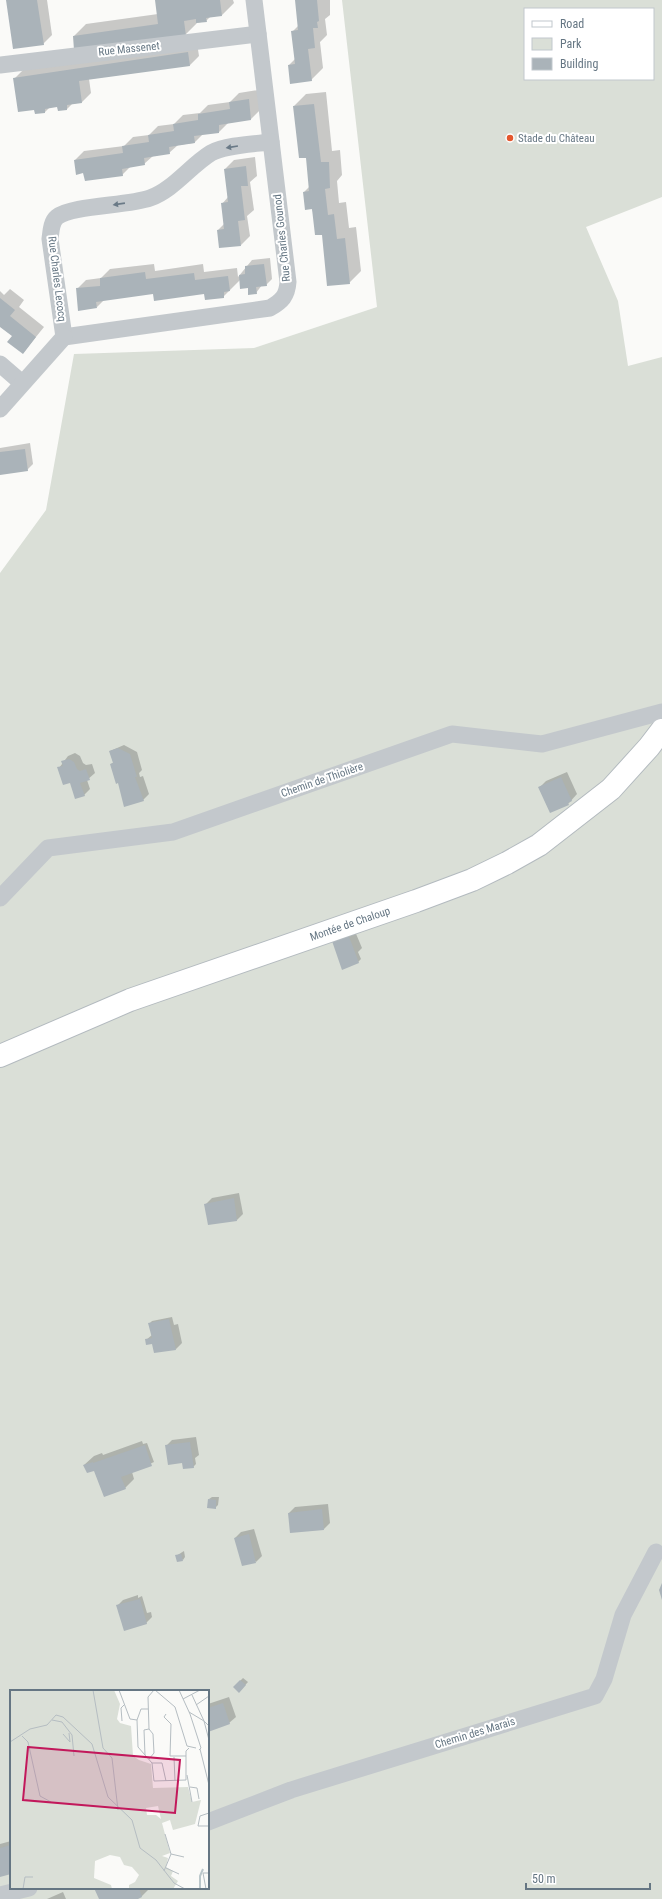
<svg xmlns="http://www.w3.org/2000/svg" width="662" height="1899" viewBox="0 0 662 1899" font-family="'Roboto Condensed',sans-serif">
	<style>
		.green { fill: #dadfd7; fill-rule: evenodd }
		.shadow { fill: #0003 }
		.building { fill: #aab3b9 }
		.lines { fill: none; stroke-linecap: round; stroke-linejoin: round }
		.secondary-casing { stroke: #b3babf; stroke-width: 24 }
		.street { stroke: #c3c8cc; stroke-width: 17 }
		.secondary { stroke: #fff; stroke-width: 22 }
		.oneway { fill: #6a7a87 }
		.poi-dot { fill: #e4572e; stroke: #fff; stroke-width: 1.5 }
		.labels { text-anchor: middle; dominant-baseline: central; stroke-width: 4; stroke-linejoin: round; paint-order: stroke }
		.street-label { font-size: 11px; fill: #657683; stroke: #fff }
		.poi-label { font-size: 11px; fill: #657683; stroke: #fff; text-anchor: start }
		.inset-river { fill: none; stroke: #bbc7cb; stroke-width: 2 }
		.inset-road { fill: none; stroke: #b5bdc2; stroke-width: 1 }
		.view { fill: #c2185b; fill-opacity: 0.15; stroke: #c2185b; stroke-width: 2 }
		.inset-edge { fill: none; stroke: #657683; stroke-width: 2 }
	</style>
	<rect width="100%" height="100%" fill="#fafaf8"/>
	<path class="green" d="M342,0H662V197L586,227L618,301L628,366L662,357V1899H0V573L46,510L74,354L254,348L377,307ZM525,9H653V79H525ZM11,1691H208V1888H11Z"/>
	<g class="shadow">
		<path d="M7,0H47L52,35L43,44Z"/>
		<path d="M156,0H233L234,3L222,15L210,17L206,21L197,23L185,35L74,36L86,24L158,14Z"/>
		<path d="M296,0H330V15L325,19L327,35L320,42L323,68L311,80L289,65L296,58L293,31L299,25Z"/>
		<path d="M197,43L199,56L190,65L89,79L91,93L82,102L72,104L67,109L58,106L50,107L45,112L35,109L14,79L23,70Z"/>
		<path d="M258,90L260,110L251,119L228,123L219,132L203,134L194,143L178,145L169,153L153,156L144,164L131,166L122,175L84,172L75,160L84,151L124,146L133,137L149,135L158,126L174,124L183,115L200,113L208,105L230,102L239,93Z"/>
		<path d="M326,92L332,151L340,150L342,175L337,181L339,203L346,202L349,228L356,227L361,271L349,283L323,234L304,192L310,186L307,157L294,106L306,94Z"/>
		<path d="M255,157L257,176L250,182L254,210L247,216L250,236L241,245L218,230L224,224L222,204L228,197L225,169L234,160Z"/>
		<path d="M270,258L272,279L266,285H262L256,293L240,280L223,297L205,293H153L104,300L97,307L77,289L86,280L101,278L110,269L154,264L155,271L203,264L204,272L237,268L238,277L252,260Z"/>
		<path d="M10,289L24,300L19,307L44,327L23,353L13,336L0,326V291L4,295Z"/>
		<path d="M30,443L33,464L27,470L0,474V448Z"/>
		<path d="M124,745L137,752L142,770L139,773L140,777L143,776L149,794L143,800L119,782L111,764L114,762L110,751Z"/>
		<path d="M75,753L80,756L83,763L86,765L92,764L95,773L87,780L90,789L84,795L59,768L68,756Z"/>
		<path d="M567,772L577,794L568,804L540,787L546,781Z"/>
		<path d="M354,929L362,948L358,952L361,959L358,962L333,941Z"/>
		<path d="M239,1193L243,1214L237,1220L206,1204L212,1198Z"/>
		<path d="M172,1317L174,1325L178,1324L182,1343L176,1349L146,1340L152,1335L149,1324L152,1321Z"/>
		<path d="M196,1437L199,1455L195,1458L196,1464L193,1467L183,1462L166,1446L172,1440Z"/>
		<path d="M142,1441L143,1444L147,1443L154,1462L132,1472L134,1479L125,1488L84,1465L94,1456L102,1453L103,1455Z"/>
		<path d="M212,1497H219L218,1505L215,1508L209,1499Z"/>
		<path d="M328,1504L330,1523L324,1529L289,1513L295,1507Z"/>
		<path d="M254,1529L262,1556L256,1562L235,1538L241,1532Z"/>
		<path d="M184,1551L185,1557L183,1560L176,1556Z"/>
		<path d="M138,1595V1598L142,1596L147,1613L151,1612L152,1617L146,1623L117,1606L123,1600Z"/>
		<path d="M243,1678L248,1682L239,1692L234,1687Z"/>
		<path d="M229,1697L236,1717L229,1723L208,1731V1704Z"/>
		<path d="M11,1841V1873L0,1876V1844Z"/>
		<path d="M96,1888H147L148,1890L142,1896L135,1899H101Z"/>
		<path d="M63,1892L66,1899H47Z"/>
	</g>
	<g class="building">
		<path d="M6,0H37L44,45L13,49Z"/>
		<path d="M155,0H220L222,16L206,18L207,22L196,23V19L184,21L186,36L74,50L73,36L158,24Z"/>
		<path d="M295,0H317L319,21L317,22L318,28H313L315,48L308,49L312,81L290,84L288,65L295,64L291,31L298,30Z"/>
		<path d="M188,52L190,66L79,81L82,103L67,105V110L58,111L57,107L45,109V113L35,114L34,110L18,112L13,78Z"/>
		<path d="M249,99L251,120L219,125V133L194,136L195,143L169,147L170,154L144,158L145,165L122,169L123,176L85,181L83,173L76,175L74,160L123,153L122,146L149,142L148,135L174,131L173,124L198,120V114L230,109L229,102Z"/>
		<path d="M314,104L321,162H329L330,188L325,189L328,215L334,214L337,239L345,238L350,284L327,286L322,235H315L312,209L305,210L303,192L309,191L306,158H299L293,106Z"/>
		<path d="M246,166L248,186H241L245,220L238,221L241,246L219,248L217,230L224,229L221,203L228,202L224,169Z"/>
		<path d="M264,264L267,286L256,287L257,294L248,295V288L240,289L239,275L245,274V266Z"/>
		<path d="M145,272L146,279L194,273L195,280L228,276L230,291L224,292V298L205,300L204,294L154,301L153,294L96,302L97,308L78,311L76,288L100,286V278Z"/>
		<path d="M0,298L15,310L10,316L36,337L23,354L7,342L12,336L0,327Z"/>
		<path d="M25,449L28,471L0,475V452Z"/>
		<path d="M118,748L130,754L137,777H135L144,801L124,807L118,783L116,784L110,764L113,763L109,751Z"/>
		<path d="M69,759L74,762L77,769L80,771L86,769L90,780L80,783L85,796L75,799L70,783L63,785L57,767L63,766L61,761Z"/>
		<path d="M561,777L572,801L568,803L569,805L550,813L538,787Z"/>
		<path d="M348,934L359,963L342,970L332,941Z"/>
		<path d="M234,1198L237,1221L208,1225L204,1204Z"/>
		<path d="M169,1319L176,1350L154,1353L152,1344L146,1345L145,1339L152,1338L148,1323Z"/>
		<path d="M190,1442L194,1468L183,1469L182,1463L168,1465L165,1445Z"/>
		<path d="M145,1445L152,1466L121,1477L126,1489L104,1497L94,1471L87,1473L83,1465L93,1462V1463Z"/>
		<path d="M208,1499L216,1500V1509L207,1508Z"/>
		<path d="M322,1509L324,1530L290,1533L288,1513Z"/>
		<path d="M249,1534L256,1563L242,1566L234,1538Z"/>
		<path d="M181,1554L183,1561L177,1562L175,1555Z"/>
		<path d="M662,1583V1600L659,1590Z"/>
		<path d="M140,1599L147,1624L124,1631L116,1605Z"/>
		<path d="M240,1680L246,1685L239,1693L233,1687Z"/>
		<path d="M223,1703L230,1724L208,1732V1708Z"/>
		<path d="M11,1845V1874L0,1877V1848Z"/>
		<path d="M94,1888H139L142,1897L138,1899H99Z"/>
	</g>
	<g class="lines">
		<g class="secondary-casing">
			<path id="secondary" d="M0,1056L130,1000L416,901L472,880L507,863L539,845L611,789L649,747L662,730"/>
		</g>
		<g class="street">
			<path d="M0,65L258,34"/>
			<path d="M64,337L270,308C282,301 287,296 288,282L254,0"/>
			<path d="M64,337L50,239C51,232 51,222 57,217C72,205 128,206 150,198C173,190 190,166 211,153C226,145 254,144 271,142"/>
			<path d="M0,364L22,383"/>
			<path d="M0,409L64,337"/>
			<path d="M0,898L48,848L173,832L452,734L542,744L662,712"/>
			<path d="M208,1822L291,1790L595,1696L604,1679L623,1615L656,1552"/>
			<path d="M0,1895L29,1888"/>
		</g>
		<use href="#secondary" class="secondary"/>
	</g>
	<defs><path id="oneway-solid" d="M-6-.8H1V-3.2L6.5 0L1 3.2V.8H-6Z"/></defs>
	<g class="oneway">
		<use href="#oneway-solid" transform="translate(232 147) rotate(171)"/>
		<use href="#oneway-solid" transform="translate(119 204) rotate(172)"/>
	</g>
	<circle class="poi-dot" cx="510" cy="138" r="4"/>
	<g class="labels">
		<g class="street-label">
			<text transform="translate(129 49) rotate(-6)">Rue Massenet</text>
			<text transform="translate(282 238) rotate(-96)">Rue Charles Gounod</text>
			<text transform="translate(57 279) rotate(83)">Rue Charles Lecocq</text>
			<text transform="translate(322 780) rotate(-19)">Chemin de Thiolière</text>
			<text transform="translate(350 924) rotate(-19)">Montée de Chaloup</text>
			<text transform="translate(475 1733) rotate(-17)">Chemin des Marais</text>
		</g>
		<g class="poi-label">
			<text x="518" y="138">Stade du Château</text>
		</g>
	</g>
	<g transform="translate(10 1690)">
		<rect width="199" height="199" fill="#fafaf8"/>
		<path d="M0,0H104L110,14L107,29L110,33L121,36L123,66L129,70L141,74L143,98L178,97L182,112L191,110L185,134L163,140L160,130L152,133L160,163L152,166L158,168L156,177L163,181L161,186L168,191L163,199H119V195L125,192L129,185L122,177L114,175L110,167L100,165L85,171L84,188L101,195L102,199H0ZM148,116L151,129L146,125H137L136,118Z" fill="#dadfd7" fill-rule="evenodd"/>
		<path class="inset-river" d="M190,199V186L193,179"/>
		<path class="inset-road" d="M83,0L93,58L102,68L108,120M109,0L120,29L127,30M145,0L165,17L177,56L186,58M169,0L180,24L191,58L189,60M182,5L194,31L199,36M173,9L190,0M186,15L199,6M138,19H131L127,30L128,57L142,73M179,22L194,31L199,50M156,24L154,27L161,34M42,30L52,32L62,45L64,66M112,31L111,18L114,15M161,34L160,66H176M139,39L138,7L144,0M53,44L60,52L59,43M12,46L18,52L30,106L41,112M0,52L20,39L37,35L46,25L53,27L82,54L98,107L122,130L130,158L146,170L164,193L175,199M190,59L199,95M135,65L134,40L139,39M164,67L165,91M139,69L144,63L143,44L139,39M142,73L144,91L176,90V61L179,58M142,73H152L156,91M177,85L182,112M180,97L187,98L189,109M198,136H188L190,126L199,123M161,164L174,167M156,178L169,184M154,181L161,164L155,144M13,199L15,187H23M196,199L193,183H199"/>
		<path class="view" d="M18,57L170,70L165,123L13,110Z"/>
		<rect width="199" height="199" class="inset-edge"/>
	</g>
	<rect x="524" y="8" width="130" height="72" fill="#ffffff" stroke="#c1c8cd"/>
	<rect x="532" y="21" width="20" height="6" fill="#ffffff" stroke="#c1c8cd"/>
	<text x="560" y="28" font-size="12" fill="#657683">Road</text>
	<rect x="532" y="38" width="20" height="12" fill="#dadfd7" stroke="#c1c8cd"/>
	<text x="560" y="48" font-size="12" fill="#657683">Park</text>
	<rect x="532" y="58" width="20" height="12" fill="#aab3b9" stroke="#c1c8cd"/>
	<text x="560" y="68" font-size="12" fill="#657683">Building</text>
	<path d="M526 1883v6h124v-6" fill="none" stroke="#657683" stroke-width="2"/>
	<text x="532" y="1883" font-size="12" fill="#657683" stroke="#ffffff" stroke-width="3" paint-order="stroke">50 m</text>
</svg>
